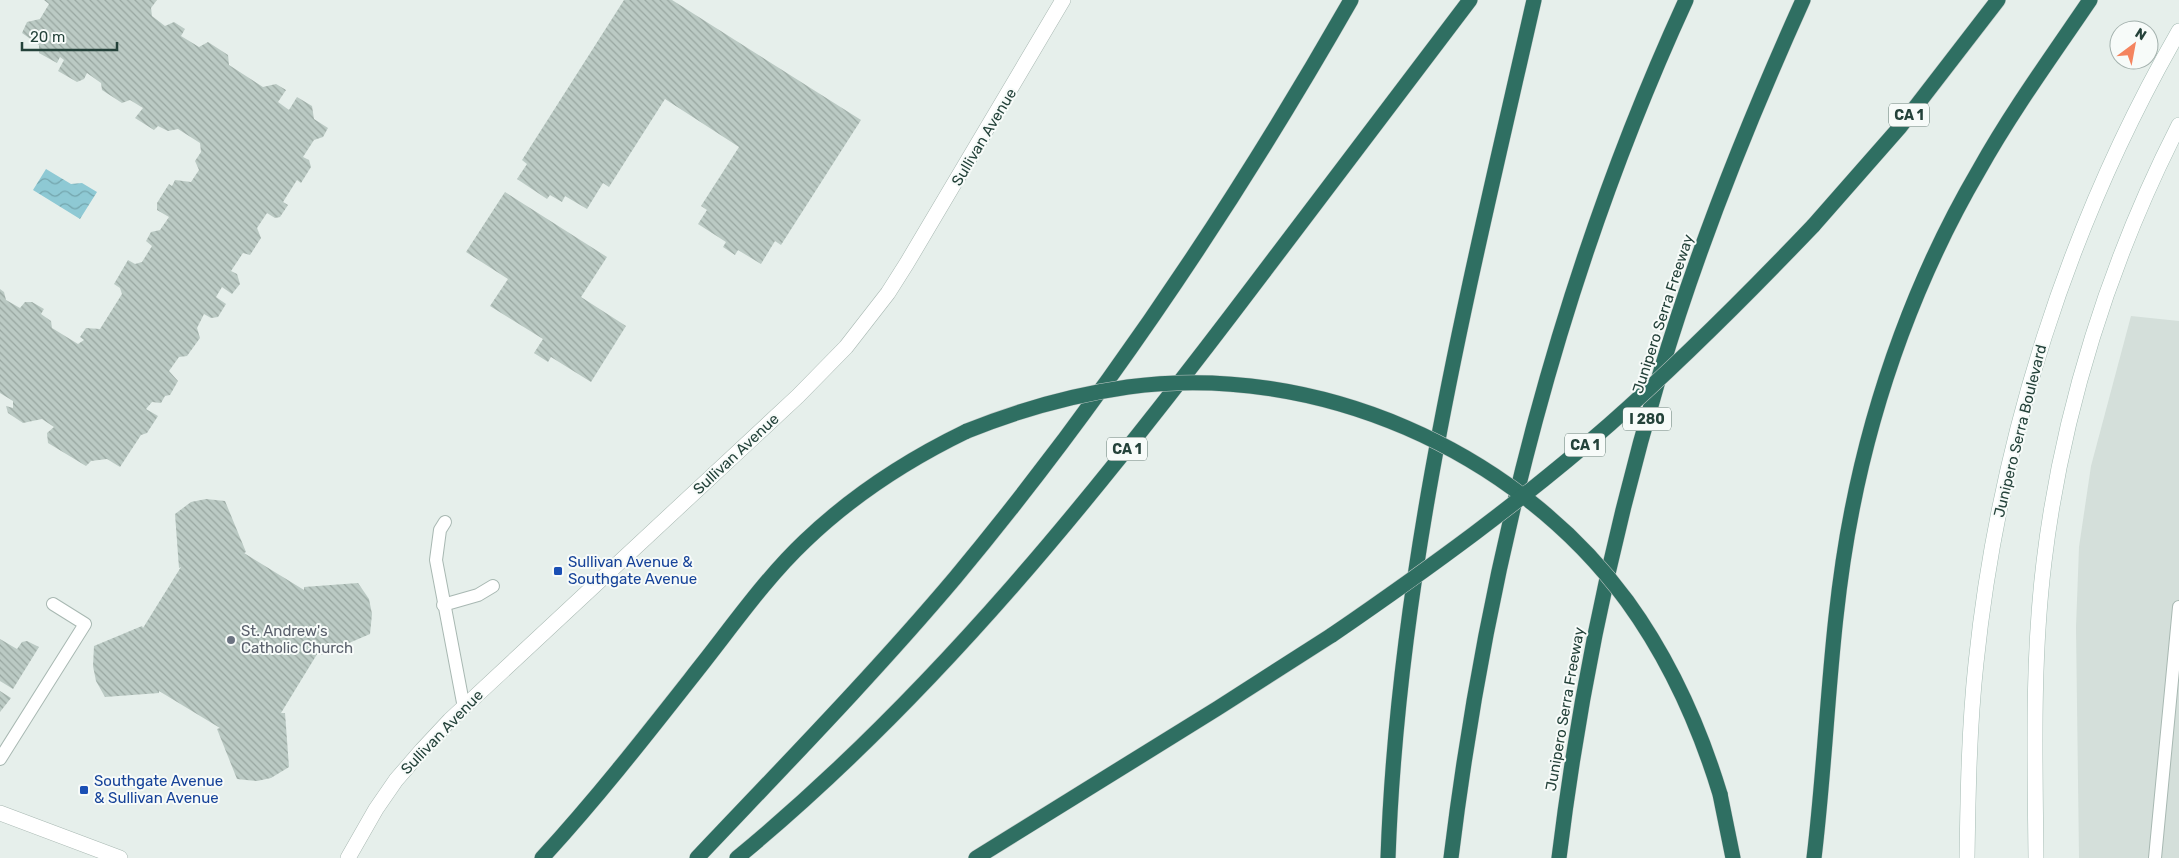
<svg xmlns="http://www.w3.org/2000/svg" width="2179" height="858" viewBox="0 0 2179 858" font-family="Rubik,sans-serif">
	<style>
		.built { fill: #d4dfda }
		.water { fill: url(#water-waves) }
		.building { fill: url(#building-back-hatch) }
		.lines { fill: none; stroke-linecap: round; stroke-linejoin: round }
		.service-casing { stroke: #a8b8b2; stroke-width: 14 }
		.tertiary-casing { stroke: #a8b8b2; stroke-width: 16 }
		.secondary-casing { stroke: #a4bbb3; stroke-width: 16 }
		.motorway-casing { stroke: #c2cac8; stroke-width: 16 }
		.service { stroke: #fff; stroke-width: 12 }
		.tertiary { stroke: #fff; stroke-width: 15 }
		.secondary { stroke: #fff; stroke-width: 15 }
		.motorway { stroke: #2f6f62; stroke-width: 15 }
		.motorway-bridge-casing { stroke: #c2cac8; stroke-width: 16; stroke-linecap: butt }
		.motorway-bridge { stroke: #2f6f62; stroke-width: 15 }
		.transit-dot { fill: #1a4fb4; stroke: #f7fbf9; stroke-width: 2 }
		.worship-dot { fill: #6b7280; stroke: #f7fbf9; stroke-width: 2 }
		.labels { text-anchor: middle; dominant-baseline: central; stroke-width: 4; stroke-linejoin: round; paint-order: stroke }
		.shield { fill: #f7fbf9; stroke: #637a73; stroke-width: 1 }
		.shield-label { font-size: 14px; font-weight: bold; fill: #24423a }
		.street-label { font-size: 15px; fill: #24423a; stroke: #f7fbf9 }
		.transit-label { font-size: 15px; fill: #164399; stroke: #f7fbf9; text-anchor: start }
		.worship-label { font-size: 15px; fill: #5b616d; stroke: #f7fbf9; text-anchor: start }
	</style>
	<defs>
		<pattern id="water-waves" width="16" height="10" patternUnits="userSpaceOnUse" patternTransform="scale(1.25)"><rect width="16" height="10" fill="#8ec9d4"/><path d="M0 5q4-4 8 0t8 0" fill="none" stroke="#74a5ad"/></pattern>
		<pattern id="building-back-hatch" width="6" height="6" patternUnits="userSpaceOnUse" patternTransform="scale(1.25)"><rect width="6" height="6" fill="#bbcac4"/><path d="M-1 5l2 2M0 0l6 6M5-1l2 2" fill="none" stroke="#98a6a0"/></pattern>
	</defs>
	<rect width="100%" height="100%" fill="#e6efeb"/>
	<path class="built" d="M2131,316L2179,321V858H2079L2076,627L2079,547L2091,466Z"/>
	<path class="water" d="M46,169L71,184L82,183L97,192L80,219L33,190Z"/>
	<g class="building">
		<path d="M44,0H157L151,8L152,16L165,26L174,22L185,29L181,36L199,47L208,42L228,55L229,65L263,87L276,84L286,90L278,102L289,110L297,97L312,106L314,119L328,128L323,137L314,140L303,157L309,160L311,167L301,183L297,180L283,202L288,205L280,217L275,218L267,213L257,228L261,238L250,255L243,253L231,271L237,274L240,284L232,294L222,287L216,297L226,304L218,317L211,318L204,314L197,328L200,338L187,356L179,357L169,371L178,381L170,395L165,396L161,403L152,402L146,409L158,416L147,433L141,435L120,467L107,459L91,461L86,466L48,443L47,433L54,427L42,419L23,423L8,413L6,406L13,408V401L0,393V289L4,292L6,300L20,308L25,302H32L44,309L41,314L51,321L52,328L78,344L84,340L80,337L86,328L100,329L122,294L120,288L114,284L128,260L135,264L142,262L152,246L146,241L151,232L160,230L169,217L157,210V203L169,184L172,186L175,180L191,182L199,170L195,161L201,152L200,143L178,129L168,131L158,126L154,130L135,118L143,108L130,100L122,103L102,90L101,83L87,73L84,79L77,82L58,71L64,60L60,57L57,63L39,53V45L22,33L27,22L40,19L49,4Z"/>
		<path d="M624,0H672L861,120L781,245L775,241L761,264L738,250L735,255L723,247L726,242L698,224L707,210L701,206L739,147L665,99L609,187L603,183L587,209L565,196L562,202L550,195L547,199L517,179L527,164L522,160Z"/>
		<path d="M505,192L607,257L581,297L626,326L591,382L551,357L548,362L534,353L543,339L490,306L508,279L466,252Z"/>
		<path d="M206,499L225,501L246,552L244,553L304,590V587L358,583L369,599L372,614L370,634L321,655L319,651L281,713H285L289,767L271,778L257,781L237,779L217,729L220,728L159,691V693L105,697L96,681L93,666L94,646L142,626L143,628L181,567L179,568L175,514L191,502Z"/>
		<path d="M0,639L17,649L22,642L27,641L39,647L13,689L0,681Z"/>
		<path d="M0,691L11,698L0,712Z"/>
	</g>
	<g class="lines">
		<g class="service-casing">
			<g id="service">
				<path d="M445,522L440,530L436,560L464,708"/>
				<path d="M443,605L478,595L493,586"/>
				<path d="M0,759L85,624L53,604"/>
				<path d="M2155,858L2179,607"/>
			</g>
		</g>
		<g class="tertiary-casing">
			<g id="tertiary">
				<path d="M0,813L120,858"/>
				<path d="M348,858L376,809L396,780L422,750L450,720L798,396L846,347L888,293L907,263L1063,0"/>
			</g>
		</g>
		<g class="secondary-casing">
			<g id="secondary">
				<path d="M1967,858C1968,793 1969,728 1976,663C1999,441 2068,224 2179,31"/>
				<path d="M2036,858C2035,760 2032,660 2044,562C2062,411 2110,260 2179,125"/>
			</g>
		</g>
		<g class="motorway-casing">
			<g id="motorway">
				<path d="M1813,226L1900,127L1998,0"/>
				<path d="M1720,794L1733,858"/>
				<path d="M542,858C599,796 651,729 703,663C736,621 767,577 805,541C853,495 907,460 967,431"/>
				<path d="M697,858C784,766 873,675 955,578C1104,399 1235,203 1351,0"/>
				<path d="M737,858C936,694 1099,490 1254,285C1326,190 1398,95 1470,0"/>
				<path d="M976,858L1218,708L1332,635"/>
				<path d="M1388,858C1398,566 1470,283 1534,0"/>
				<path d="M1451,858C1487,564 1562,270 1686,0"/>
				<path d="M1559,858C1579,694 1613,532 1660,374C1698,246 1748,122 1803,0"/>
				<path d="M1814,858C1828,742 1829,625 1852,510C1875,392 1918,274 1979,170C2012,111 2052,56 2090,0"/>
			</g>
		</g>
		<use href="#service" class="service"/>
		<use href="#tertiary" class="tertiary"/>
		<use href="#secondary" class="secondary"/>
		<use href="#motorway" class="motorway"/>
		<g class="motorway-bridge-casing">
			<g id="motorway-bridge">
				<path d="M967,431C1019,410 1072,395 1128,387C1316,362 1515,449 1627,601C1669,659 1699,725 1720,794"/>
				<path d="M1332,635C1428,569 1522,501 1610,424C1681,361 1748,294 1813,226"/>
			</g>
		</g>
		<use href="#motorway-bridge" class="motorway-bridge"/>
	</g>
	<g class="transit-dot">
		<rect x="553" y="566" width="10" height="10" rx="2.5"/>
		<rect x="79" y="785" width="10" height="10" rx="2.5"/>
	</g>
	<circle class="worship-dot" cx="231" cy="640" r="5"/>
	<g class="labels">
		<g class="shield">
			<rect x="1889" y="103.5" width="40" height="23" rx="4"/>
			<rect x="1623" y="407.5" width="48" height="23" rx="4"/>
			<rect x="1565" y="433.5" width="40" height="23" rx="4"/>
			<rect x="1107" y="437.5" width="40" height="23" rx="4"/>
		</g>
		<g class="shield-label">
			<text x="1909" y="115">CA 1</text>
			<text x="1647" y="419">I 280</text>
			<text x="1585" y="445">CA 1</text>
			<text x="1127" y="449">CA 1</text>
		</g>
		<g class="street-label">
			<text transform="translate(984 137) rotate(-59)">Sullivan Avenue</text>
			<text transform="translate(1663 314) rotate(-72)">Junipero Serra Freeway</text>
			<text transform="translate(2020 431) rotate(-76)">Junipero Serra Boulevard</text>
			<text transform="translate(736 454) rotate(-43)">Sullivan Avenue</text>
			<text transform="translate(1565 709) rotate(-80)">Junipero Serra Freeway</text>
			<text transform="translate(442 732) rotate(-46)">Sullivan Avenue</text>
		</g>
		<g class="transit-label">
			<text x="568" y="562">Sullivan Avenue &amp;<tspan x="568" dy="17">Southgate Avenue</tspan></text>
			<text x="94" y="781">Southgate Avenue<tspan x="94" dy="17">&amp; Sullivan Avenue</tspan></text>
		</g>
		<g class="worship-label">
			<text x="241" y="631">St. Andrew's<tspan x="241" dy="17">Catholic Church</tspan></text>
		</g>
	</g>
	<g transform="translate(2134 45) rotate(32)"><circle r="24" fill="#f7fbf9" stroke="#a3b1ad"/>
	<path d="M0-4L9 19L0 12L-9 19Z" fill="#f4845f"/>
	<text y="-8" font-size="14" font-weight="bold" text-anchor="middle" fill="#24423a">N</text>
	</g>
	<path d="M22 42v8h95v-8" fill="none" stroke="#24423a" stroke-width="2.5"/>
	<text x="30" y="42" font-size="15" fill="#24423a" stroke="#f7fbf9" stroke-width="4" paint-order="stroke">20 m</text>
</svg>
